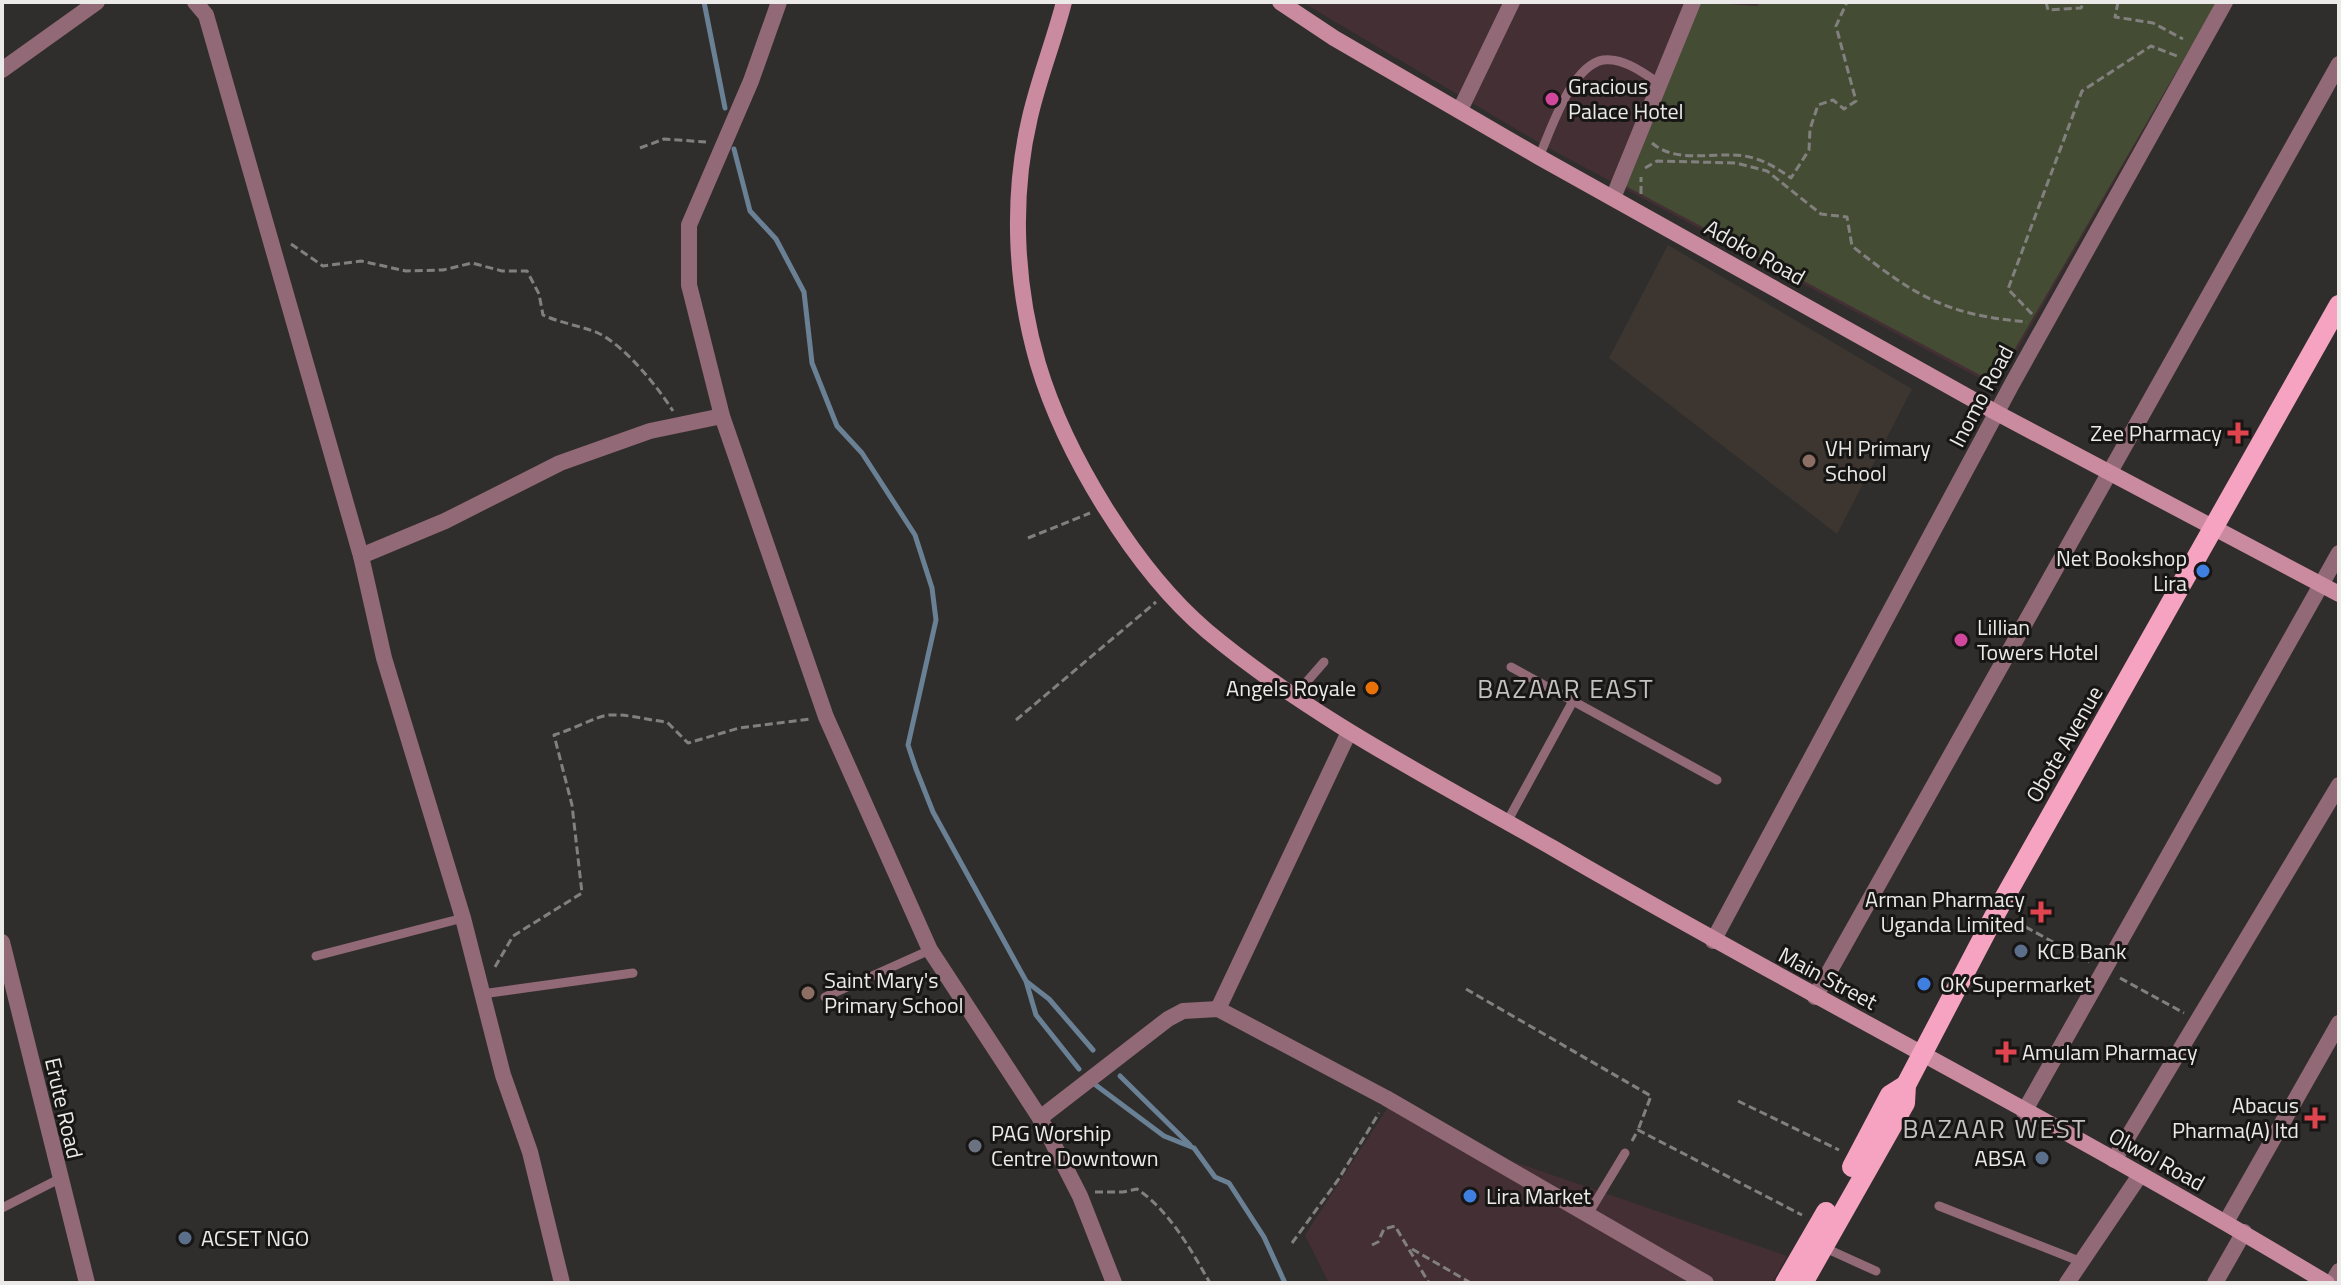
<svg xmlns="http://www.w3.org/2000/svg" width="2341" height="1285" viewBox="0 0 2341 1285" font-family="'Titillium Web',sans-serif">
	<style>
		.commercial { fill: #432f34 }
		.built { fill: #3d3630 }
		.green { fill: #454c34 }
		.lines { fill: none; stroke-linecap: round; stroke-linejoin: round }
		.stream { stroke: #6a8094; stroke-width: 5 }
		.path { stroke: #82807e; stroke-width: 3; stroke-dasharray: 8 4; stroke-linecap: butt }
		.lane { stroke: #926977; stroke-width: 9 }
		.street { stroke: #926977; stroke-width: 16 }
		.secondary { stroke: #ca8aa0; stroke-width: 16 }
		.primary { stroke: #f5a3c0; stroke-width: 20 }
		.hotel-dot { fill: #d1479c; stroke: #171615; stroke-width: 3 }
		.health-dot { fill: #e0444e; stroke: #171615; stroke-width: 3 }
		.education-dot { fill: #8d6e63; stroke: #171615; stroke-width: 3 }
		.shop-dot { fill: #3f7fe0; stroke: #171615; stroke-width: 3 }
		.food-dot { fill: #e8710a; stroke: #171615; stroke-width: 3 }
		.service-dot { fill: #5c6f8a; stroke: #171615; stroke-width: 3 }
		.worship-dot { fill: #6b7280; stroke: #171615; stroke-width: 3 }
		.labels { text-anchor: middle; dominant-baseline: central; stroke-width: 6; stroke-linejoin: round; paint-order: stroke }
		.poi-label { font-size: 22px; fill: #ebeae8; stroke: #171615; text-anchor: start }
		.street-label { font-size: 22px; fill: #ebeae8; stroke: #171615 }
		.quarter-label { font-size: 26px; letter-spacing: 2px; fill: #c3c1be; stroke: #171615 }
	</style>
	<rect width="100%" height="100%" fill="#302e2c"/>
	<g class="commercial">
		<path d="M1302,2H2217L1996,387L1543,145Z"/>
		<path d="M1394,1098L1497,1156L1787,1256L1772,1283H1329L1305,1235Z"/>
	</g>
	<path class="built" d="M1668,245L1912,389L1837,534L1609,358Z"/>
	<path class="green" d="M1697,2L1757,6L1761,2H2217L1995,383L1622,184Z"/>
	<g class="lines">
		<g class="stream">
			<path d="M704,2L725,108"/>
			<path d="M734,149L750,211L776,239L804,292L812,363L837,426L862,453L915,535L932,588L936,620L908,745L916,769L933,812L1026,981L1036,1015L1079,1069"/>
			<path d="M1027,982L1049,999L1093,1050"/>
			<path d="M1120,1076L1190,1145"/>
			<path d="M1093,1083L1164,1136L1194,1148L1215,1177L1229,1183L1264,1237L1285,1283"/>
		</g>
		<g class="path">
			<path d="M1992,2H1995"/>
			<path d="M2046,2L2048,10L2081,8L2084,2"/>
			<path d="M2118,2L2115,17L2153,23L2183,39"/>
			<path d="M1652,143C1674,162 1706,154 1732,155C1755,155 1773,165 1791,178L1809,150L1810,129L1818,105L1833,100L1844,109L1856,101L1836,26L1847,2"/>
			<path d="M640,148L664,139L706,142"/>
			<path d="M1645,168L1657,161L1736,163L1767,171L1821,214L1847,217L1852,246C1915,296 1946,315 2027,322"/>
			<path d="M1641,194V177"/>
			<path d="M291,244L323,266L361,261L406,271L443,270L472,263L502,271H527L539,294L543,315C560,323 585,327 598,333C625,346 657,386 673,411"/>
			<path d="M2032,314L2008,289L2082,91L2151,46L2177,56"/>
			<path d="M1028,538L1090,513"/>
			<path d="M1016,720L1156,602"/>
			<path d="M2015,921L2089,962"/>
			<path d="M495,967L513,936L582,893L572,805L554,735C569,731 597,716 609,715C630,714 646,720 667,722L688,743L739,728L810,719"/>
			<path d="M2120,978L2184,1013"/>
			<path d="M1466,989L1651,1096L1638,1130"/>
			<path d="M1738,1101L1839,1150"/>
			<path d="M1632,1141L1638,1130L1802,1215"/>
			<path d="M1095,1192H1123L1137,1189C1169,1210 1191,1250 1210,1283"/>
			<path d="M1292,1243L1338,1180L1379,1113"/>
			<path d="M1372,1245L1378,1242L1384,1229L1395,1226L1429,1283"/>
			<path d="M1412,1249L1471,1283"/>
		</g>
		<g class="lane">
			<path d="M1539,157C1551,130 1571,66 1603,60C1623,57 1645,74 1660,84"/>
			<path d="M1511,667L1717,780"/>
			<path d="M1296,694L1324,662"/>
			<path d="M1507,822L1573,701"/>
			<path d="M316,956L463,918"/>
			<path d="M482,994L633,973"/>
			<path d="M825,997L930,950"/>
			<path d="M1939,1206L2079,1261"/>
			<path d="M2,1208L59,1179"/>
			<path d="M1587,1216L1625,1153"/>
			<path d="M1823,1247L1876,1271"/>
		</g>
		<g class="street">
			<path d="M195,2L206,15L361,556L384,658L463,918L503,1075L530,1152L562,1283"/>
			<path d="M779,2L751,81L689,225V285L722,416L826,717L930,950L1040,1118L1080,1196L1114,1283"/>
			<path d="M2,70L97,2"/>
			<path d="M1460,110L1512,2"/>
			<path d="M1613,198L1693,2"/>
			<path d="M361,556L445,521L560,463L650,431L722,416"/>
			<path d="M1713,941L2012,384L2225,2"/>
			<path d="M2,942L87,1283"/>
			<path d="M1815,997L2339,64"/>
			<path d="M1218,1009L1349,732"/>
			<path d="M2024,1112L2339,553"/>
			<path d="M1040,1118L1168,1019L1183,1011L1218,1009L1386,1098L1706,1283"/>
			<path d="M2114,1160L2339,785"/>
			<path d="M2226,1222L2339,1023"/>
			<path d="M2067,1283L2140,1175"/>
			<path d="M2215,1283L2244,1232"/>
			<path d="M2332,1283L2339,1271"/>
		</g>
		<g class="secondary">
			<path d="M1064,2C1054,41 1039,78 1030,117C1011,197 1015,285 1038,364C1065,454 1135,570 1207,631C1311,718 1436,781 1553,848C1809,997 2074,1130 2327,1283"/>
			<path d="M1280,2L1334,38L1539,157L1997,413L2339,594"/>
		</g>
		<g class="primary">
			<path d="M1852,1167L1890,1095L1906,1085"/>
			<path d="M1785,1283L1826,1212"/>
			<path d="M1803,1283L1905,1103L1906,1085L1997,911L2339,305"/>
		</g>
	</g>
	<g class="hotel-dot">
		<circle cx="1552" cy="99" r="8"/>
		<circle cx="1961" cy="640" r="8"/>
	</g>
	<g class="health-dot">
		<path d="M2234 421h8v8h8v8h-8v8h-8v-8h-8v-8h8z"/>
		<path d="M2037 900h8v8h8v8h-8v8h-8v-8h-8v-8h8z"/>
		<path d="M2002 1040h8v8h8v8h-8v8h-8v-8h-8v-8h8z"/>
		<path d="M2311 1106h8v8h8v8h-8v8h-8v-8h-8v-8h8z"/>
	</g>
	<g class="education-dot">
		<circle cx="1809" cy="461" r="8"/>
		<circle cx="808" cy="993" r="8"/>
	</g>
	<g class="shop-dot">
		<circle cx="2203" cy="571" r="8"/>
		<circle cx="1924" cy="984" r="8"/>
		<circle cx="1470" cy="1196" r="8"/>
	</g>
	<circle class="food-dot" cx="1372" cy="688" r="8"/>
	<g class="service-dot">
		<circle cx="2021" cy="951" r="8"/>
		<circle cx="2042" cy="1158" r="8"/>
		<circle cx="185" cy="1238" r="8"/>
	</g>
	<circle class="worship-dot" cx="975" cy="1146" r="8"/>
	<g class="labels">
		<g class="poi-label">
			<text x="1568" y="86">Gracious<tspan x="1568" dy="25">Palace Hotel</tspan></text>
			<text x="2222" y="433" text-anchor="end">Zee Pharmacy</text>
			<text x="1825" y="448">VH Primary<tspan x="1825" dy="25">School</tspan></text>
			<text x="2187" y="558" text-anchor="end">Net Bookshop<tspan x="2187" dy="25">Lira</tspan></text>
			<text x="1977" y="627">Lillian<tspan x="1977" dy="25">Towers Hotel</tspan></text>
			<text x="1356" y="688" text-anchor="end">Angels Royale</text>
			<text x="2025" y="899" text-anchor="end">Arman Pharmacy<tspan x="2025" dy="25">Uganda Limited</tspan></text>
			<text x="2037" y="951">KCB Bank</text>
			<text x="824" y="980">Saint Mary's<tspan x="824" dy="25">Primary School</tspan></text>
			<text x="1940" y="984">OK Supermarket</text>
			<text x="2022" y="1052">Amulam Pharmacy</text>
			<text x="2299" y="1105" text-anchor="end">Abacus<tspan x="2299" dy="25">Pharma(A) ltd</tspan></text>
			<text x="991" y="1133">PAG Worship<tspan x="991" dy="25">Centre Downtown</tspan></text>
			<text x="2026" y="1158" text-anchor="end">ABSA</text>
			<text x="1486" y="1196">Lira Market</text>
			<text x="201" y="1238">ACSET NGO</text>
		</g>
		<g class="street-label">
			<text transform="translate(1755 252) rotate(29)">Adoko Road</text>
			<text transform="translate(1981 396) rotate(-62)">Inomo Road</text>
			<text transform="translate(2064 744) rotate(-60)">Obote Avenue</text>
			<text transform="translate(1828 978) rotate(28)">Main Street</text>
			<text transform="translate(64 1108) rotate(77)">Erute Road</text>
			<text transform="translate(2157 1159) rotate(29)">Olwol Road</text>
		</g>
		<g class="quarter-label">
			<text x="1566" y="688">BAZAAR EAST</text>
			<text x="1995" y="1128">BAZAAR WEST</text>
		</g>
	</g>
	<rect width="2341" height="1285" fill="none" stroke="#ebeae8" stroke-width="8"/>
</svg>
